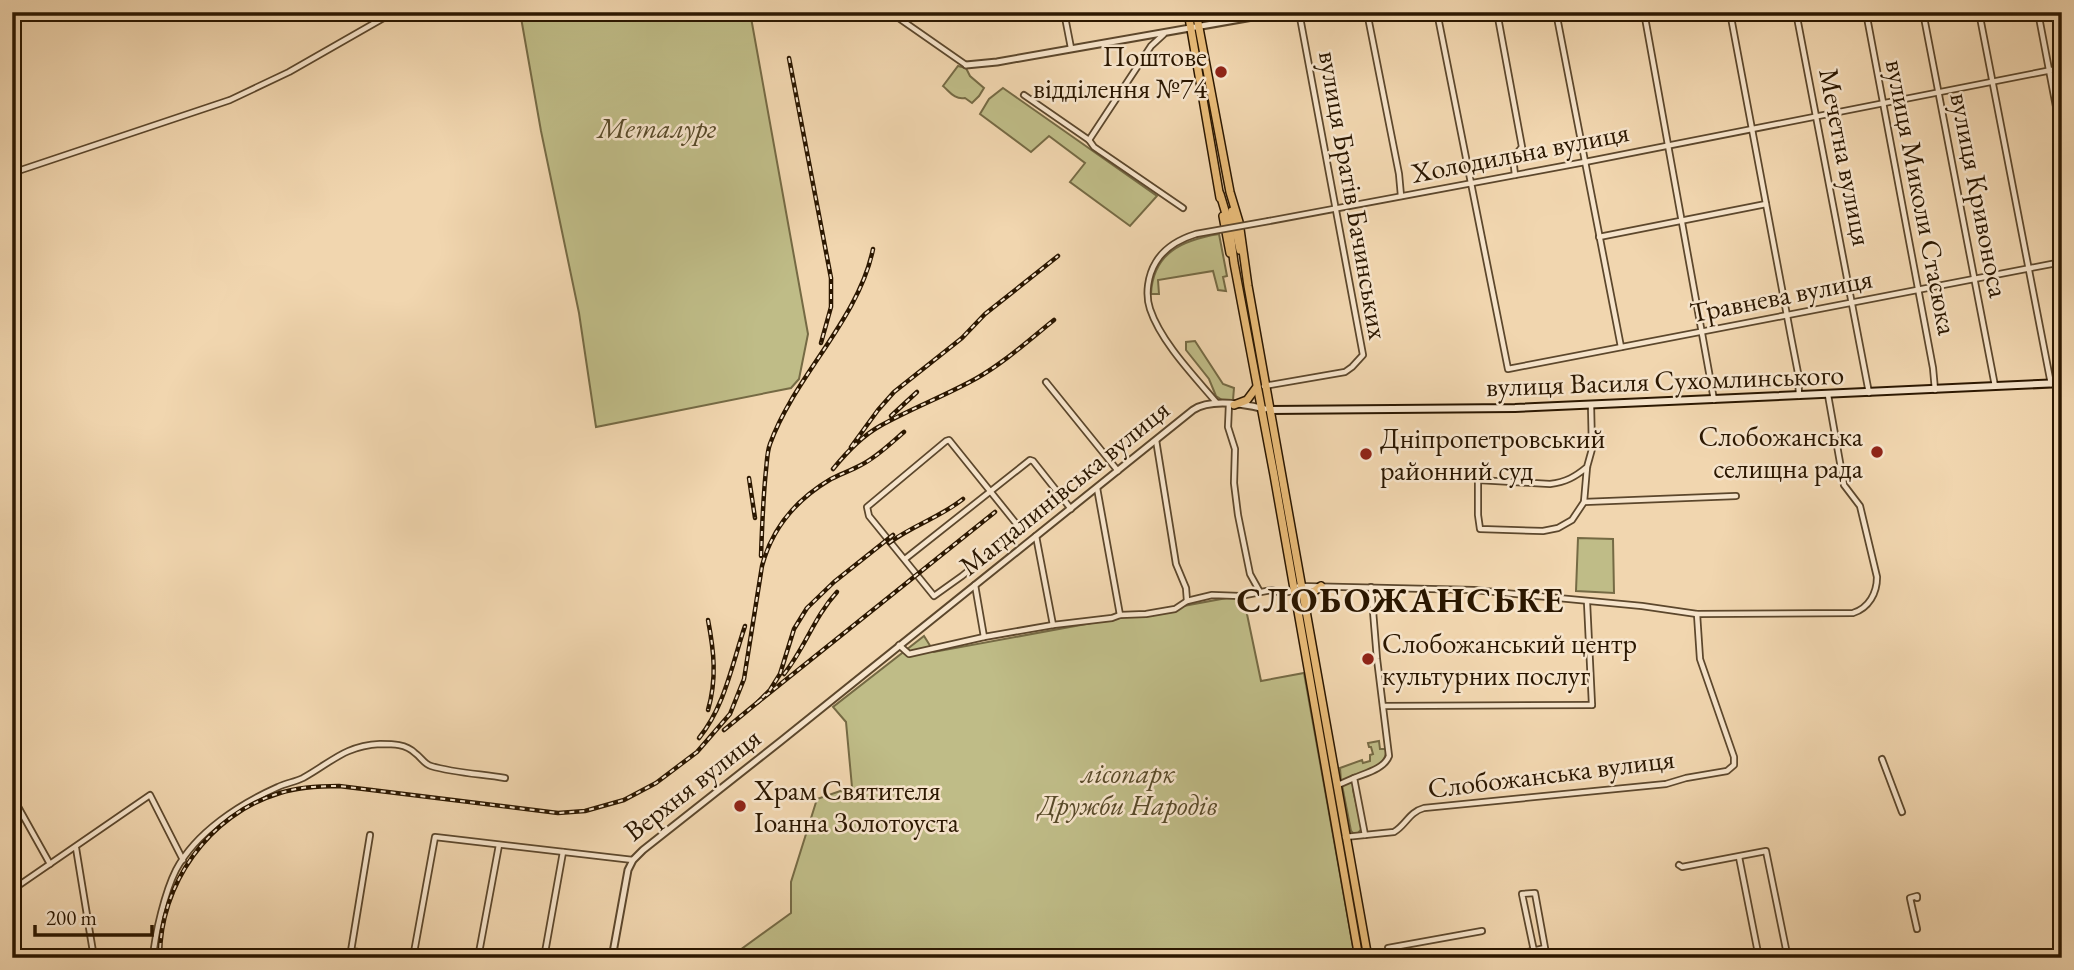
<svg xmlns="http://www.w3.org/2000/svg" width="2074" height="970" viewBox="0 0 2074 970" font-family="'EB Garamond',serif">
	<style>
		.green { fill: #bfbc87; stroke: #756a44; stroke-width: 2 }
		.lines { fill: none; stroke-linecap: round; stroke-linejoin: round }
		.minor-casing { stroke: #5c472c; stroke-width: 8 }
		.tertiary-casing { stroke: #5c472c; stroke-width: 9 }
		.secondary-casing { stroke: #2b1700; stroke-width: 10 }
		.primary-casing { stroke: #2b1700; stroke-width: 10 }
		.minor { stroke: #f6e4cb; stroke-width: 4.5 }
		.tertiary { stroke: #f6e4cb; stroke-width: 5 }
		.secondary { stroke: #f6e4cb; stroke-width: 6 }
		.primary { stroke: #e8bb78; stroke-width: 7 }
		.rail-casing { stroke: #2b1700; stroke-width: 4.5 }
		.rail { stroke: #f6e4cb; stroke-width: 2; stroke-dasharray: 5; stroke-linecap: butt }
		.minor-bridge-casing { stroke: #5c472c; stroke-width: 8; stroke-linecap: butt }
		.minor-bridge { stroke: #f6e4cb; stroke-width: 4.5 }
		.poi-dot { fill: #8f2418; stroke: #f6e4cb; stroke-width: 2.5 }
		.labels { text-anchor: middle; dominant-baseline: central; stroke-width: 5; stroke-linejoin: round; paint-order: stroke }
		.poi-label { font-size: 28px; fill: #2b1700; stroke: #f6e4cb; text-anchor: start }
		.park-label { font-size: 28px; font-style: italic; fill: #574928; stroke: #f6e4cb }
		.street-label { font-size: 28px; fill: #2b1700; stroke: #f6e4cb }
		.district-label { font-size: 35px; font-weight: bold; letter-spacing: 2px; fill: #2b1700; stroke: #f6e4cb }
	</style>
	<rect width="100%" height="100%" fill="#f1d6af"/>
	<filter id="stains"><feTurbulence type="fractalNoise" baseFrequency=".00286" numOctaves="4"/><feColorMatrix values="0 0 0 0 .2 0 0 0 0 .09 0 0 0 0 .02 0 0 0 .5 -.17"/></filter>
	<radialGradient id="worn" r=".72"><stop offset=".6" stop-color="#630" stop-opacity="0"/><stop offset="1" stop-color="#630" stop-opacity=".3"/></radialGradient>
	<g class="green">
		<path d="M520,12H750L808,334L799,379L791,388L596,427L579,313L541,131Z"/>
		<path d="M958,66L966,68L970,76L984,88L979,96L972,103L965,98C955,100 950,92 943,86Z"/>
		<path d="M1003,88L1013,95L1157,196L1130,226L1070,182L1085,163L1049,136L1031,152L980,114L989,99Z"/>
		<path d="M1219,234L1227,276L1223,277L1226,291L1218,290L1213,271L1158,280L1159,294H1151C1153,253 1182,240 1219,234Z"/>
		<path d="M1195,341L1223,384L1234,388L1233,400H1222L1216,396L1209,379L1186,350V342Z"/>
		<path d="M1578,538L1613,539L1614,593L1576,591Z"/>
		<path d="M1243,595L1261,681L1304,673L1355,958H729L791,913V882L817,799L852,787L846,722L833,707L924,636L934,652Z"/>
		<path d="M1379,741L1380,749H1386C1388,769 1359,775 1343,782L1341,781L1340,768L1362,760L1363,763L1370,761V755L1373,754L1371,747H1369L1368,743Z"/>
		<path d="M1352,781L1356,787L1353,790L1362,828L1358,833L1354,834L1351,831L1342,785Z"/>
	</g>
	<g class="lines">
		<g class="minor-casing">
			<g id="minor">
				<path d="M890,12L966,65"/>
				<path d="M1064,12L1071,48"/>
				<path d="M1367,12L1399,174L1401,196"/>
				<path d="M1437,12L1508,369L2062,262"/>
				<path d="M1497,12L1522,147L1513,158L1515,175"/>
				<path d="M1556,12L1621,347"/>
				<path d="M1644,12L1714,400"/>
				<path d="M1730,12L1791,337L1798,373L1799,396"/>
				<path d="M1796,12L1869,393"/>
				<path d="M1866,12L1933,368L1935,390"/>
				<path d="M1923,12L1995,386"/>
				<path d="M1979,12L2051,384"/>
				<path d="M2038,12L2062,138"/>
				<path d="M1024,95L1089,140L1094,147L1183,208"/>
				<path d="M1089,140L1151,46L1164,34"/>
				<path d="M12,173L230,100L289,72L394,12"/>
				<path d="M1269,221L1585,162L2062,68"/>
				<path d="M1196,234C1180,239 1165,247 1156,262C1148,275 1145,294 1150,309C1161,342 1194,376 1216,402"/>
				<path d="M1599,237L1766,204"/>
				<path d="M1046,382L1118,471"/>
				<path d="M1264,386L1345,372L1352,367L1363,355L1299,12"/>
				<path d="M1229,404L1228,427L1235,449L1234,483L1238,515L1250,574L1260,592"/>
				<path d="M949,440L1019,527L1017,531L962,576L934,596L869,516L867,507L946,441Z"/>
				<path d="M1156,440L1176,564L1186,588L1187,601"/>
				<path d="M1587,467C1575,477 1566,482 1550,484L1478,480V515L1480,529L1543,531L1558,528L1572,520L1584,502L1587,467L1592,449L1591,405"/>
				<path d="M1097,488L1120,615"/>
				<path d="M1584,502L1736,496"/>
				<path d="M1036,536L1053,625"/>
				<path d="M905,559L1030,460L1033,461L1071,509"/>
				<path d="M975,585L984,637"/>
				<path d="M1299,586L1474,590L1642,606L1697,614L1853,613C1869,608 1877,593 1877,577L1860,506L1844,485L1828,395"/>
				<path d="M1587,602L1592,705"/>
				<path d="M899,645L909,654L984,637L1053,625L1112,618L1120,615L1146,614L1175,609L1187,601L1212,595L1240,596L1272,590L1281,593L1294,591"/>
				<path d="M1383,706L1592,705"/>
				<path d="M1882,759L1902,812"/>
				<path d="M1338,785L1354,778"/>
				<path d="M12,796L50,864"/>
				<path d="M370,835L351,951L400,958"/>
				<path d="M1365,835L1354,778C1366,773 1384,769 1389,756L1377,659L1371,587"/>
				<path d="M1345,837L1394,832C1406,825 1409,812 1424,808L1666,784L1686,778L1727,771L1734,765V757L1700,659L1697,614"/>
				<path d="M76,848L94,958"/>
				<path d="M1739,857L1759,958"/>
				<path d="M1679,865L1682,867L1766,851L1787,954L1783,958"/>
				<path d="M12,890L150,795L183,860"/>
				<path d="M1917,929L1910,898L1917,896V898"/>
				<path d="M153,958C155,933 165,892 176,870C196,832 240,804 278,787C286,783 295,782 303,778C332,762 344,746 380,744C393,744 406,744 415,753C421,757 424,764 431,766C455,773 481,774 505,778"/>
				<path d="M413,958L435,837L633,860"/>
				<path d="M478,958L499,845"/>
				<path d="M544,958L563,852"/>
				<path d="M1389,958L1388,948L1482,931"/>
				<path d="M1520,958L1519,954L1545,948L1535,893L1522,894L1534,951"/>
			</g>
		</g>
		<g class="tertiary-casing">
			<g id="tertiary">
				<path d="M966,65L997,62L1281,12"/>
				<path d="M612,958L628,870L633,860L643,850L781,741L1193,410C1211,398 1244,404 1265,409"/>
			</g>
		</g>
		<g class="secondary-casing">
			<path id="secondary" d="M1270,410L1515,408L2062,383"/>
		</g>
		<g class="primary-casing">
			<g id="primary">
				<path d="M1188,12L1220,198"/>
				<path d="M1196,12L1230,192L1239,222L1248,286L1368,958"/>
				<path d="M1220,194L1229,224L1234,263L1274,475L1359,958"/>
				<path d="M1232,211L1240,250"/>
				<path d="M1223,216L1230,253"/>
				<path d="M1234,405L1247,400L1256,388"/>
				<path d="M1306,605L1312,593L1321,586"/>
			</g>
		</g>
		<use href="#minor" class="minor"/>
		<use href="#tertiary" class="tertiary"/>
		<use href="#secondary" class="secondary"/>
		<use href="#primary" class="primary"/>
		<g class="rail-casing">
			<g id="rail">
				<path d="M789,58L831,278V307L821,343"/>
				<path d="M891,416L917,392"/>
				<path d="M851,447L878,410L894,392L962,338L985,314L1058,256"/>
				<path d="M833,469C846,453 862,436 880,426C912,408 945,396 977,378C1005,362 1029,340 1054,320"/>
				<path d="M749,478L755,518"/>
				<path d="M889,543C913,525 939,518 963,499"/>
				<path d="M761,556C762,527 763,499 766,470C767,462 767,452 770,444C794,377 859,319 873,249"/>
				<path d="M708,620C714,651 717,679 708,710"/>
				<path d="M784,674C805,648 814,617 837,592"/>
				<path d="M758,702L995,512"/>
				<path d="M724,730L758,702L770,690L780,674L794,629L807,608L834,582L893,535"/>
				<path d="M699,738C725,706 732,664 745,626"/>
				<path d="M12,948L17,958"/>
				<path d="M160,958C159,885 209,814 280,793C299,787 319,786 339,786L558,813L585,811L624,800L656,783L697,752L730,714L744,679L762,566C772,528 797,499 831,479C841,474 852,470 861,465C877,457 891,443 904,432"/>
			</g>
		</g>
		<use href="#rail" class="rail"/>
		<g class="minor-bridge-casing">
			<path id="minor-bridge" d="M1196,234L1269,221"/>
		</g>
		<use href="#minor-bridge" class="minor-bridge"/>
	</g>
	<g class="poi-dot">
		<circle cx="1221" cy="72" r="7"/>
		<circle cx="1877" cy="452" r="7"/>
		<circle cx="1366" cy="454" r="7"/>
		<circle cx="1368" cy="659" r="7"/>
		<circle cx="740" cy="806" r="7"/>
	</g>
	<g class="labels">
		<g class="poi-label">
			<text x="1207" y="56" text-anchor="end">Поштове<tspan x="1207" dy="32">відділення №74</tspan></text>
			<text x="1863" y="436" text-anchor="end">Слобожанська<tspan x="1863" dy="32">селищна рада</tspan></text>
			<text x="1380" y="438">Дніпропетровський<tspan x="1380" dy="32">районний суд</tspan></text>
			<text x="1382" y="643">Слобожанський центр<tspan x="1382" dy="32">культурних послуг</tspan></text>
			<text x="754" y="790">Храм Святителя<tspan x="754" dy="32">Іоанна Золотоуста</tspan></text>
		</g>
		<g class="park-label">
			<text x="657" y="128">Металург</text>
			<text x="1128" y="773">лісопарк<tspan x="1128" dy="32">Дружби Народів</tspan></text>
		</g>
		<g class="street-label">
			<text transform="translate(1520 152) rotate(-11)">Холодильна вулиця</text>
			<text transform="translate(1846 157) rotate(79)">Мечетна вулиця</text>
			<text transform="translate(1354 195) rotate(80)">вулиця Братів Бачинських</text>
			<text transform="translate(1980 195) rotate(79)">вулиця Кривоноса</text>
			<text transform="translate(1922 197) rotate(79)">вулиця Миколи Стасюка</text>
			<text transform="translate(1781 295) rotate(-11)">Травнева вулиця</text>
			<text transform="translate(1665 380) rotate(-2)">вулиця Василя Сухомлинського</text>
			<text transform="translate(1064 487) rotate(-39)">Магдалинівська вулиця</text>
			<text transform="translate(1551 773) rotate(-7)">Слобожанська вулиця</text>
			<text transform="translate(692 784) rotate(-38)">Верхня вулиця</text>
		</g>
		<g class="district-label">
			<text x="1401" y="599">СЛОБОЖАНСЬКЕ</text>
		</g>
	</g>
	<rect width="2074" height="970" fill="none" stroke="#f1d6af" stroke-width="42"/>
	<rect x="14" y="14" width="2046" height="942" fill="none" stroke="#2b1700" stroke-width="3.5"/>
	<rect x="21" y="21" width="2032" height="928" fill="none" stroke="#2b1700" stroke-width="2"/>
	<path d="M35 925v10h117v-10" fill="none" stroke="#2b1700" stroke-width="3.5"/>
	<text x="46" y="925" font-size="21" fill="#2b1700" stroke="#f6e4cb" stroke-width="5" paint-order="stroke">200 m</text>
	<rect width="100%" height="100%" filter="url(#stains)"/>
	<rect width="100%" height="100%" fill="url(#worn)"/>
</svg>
